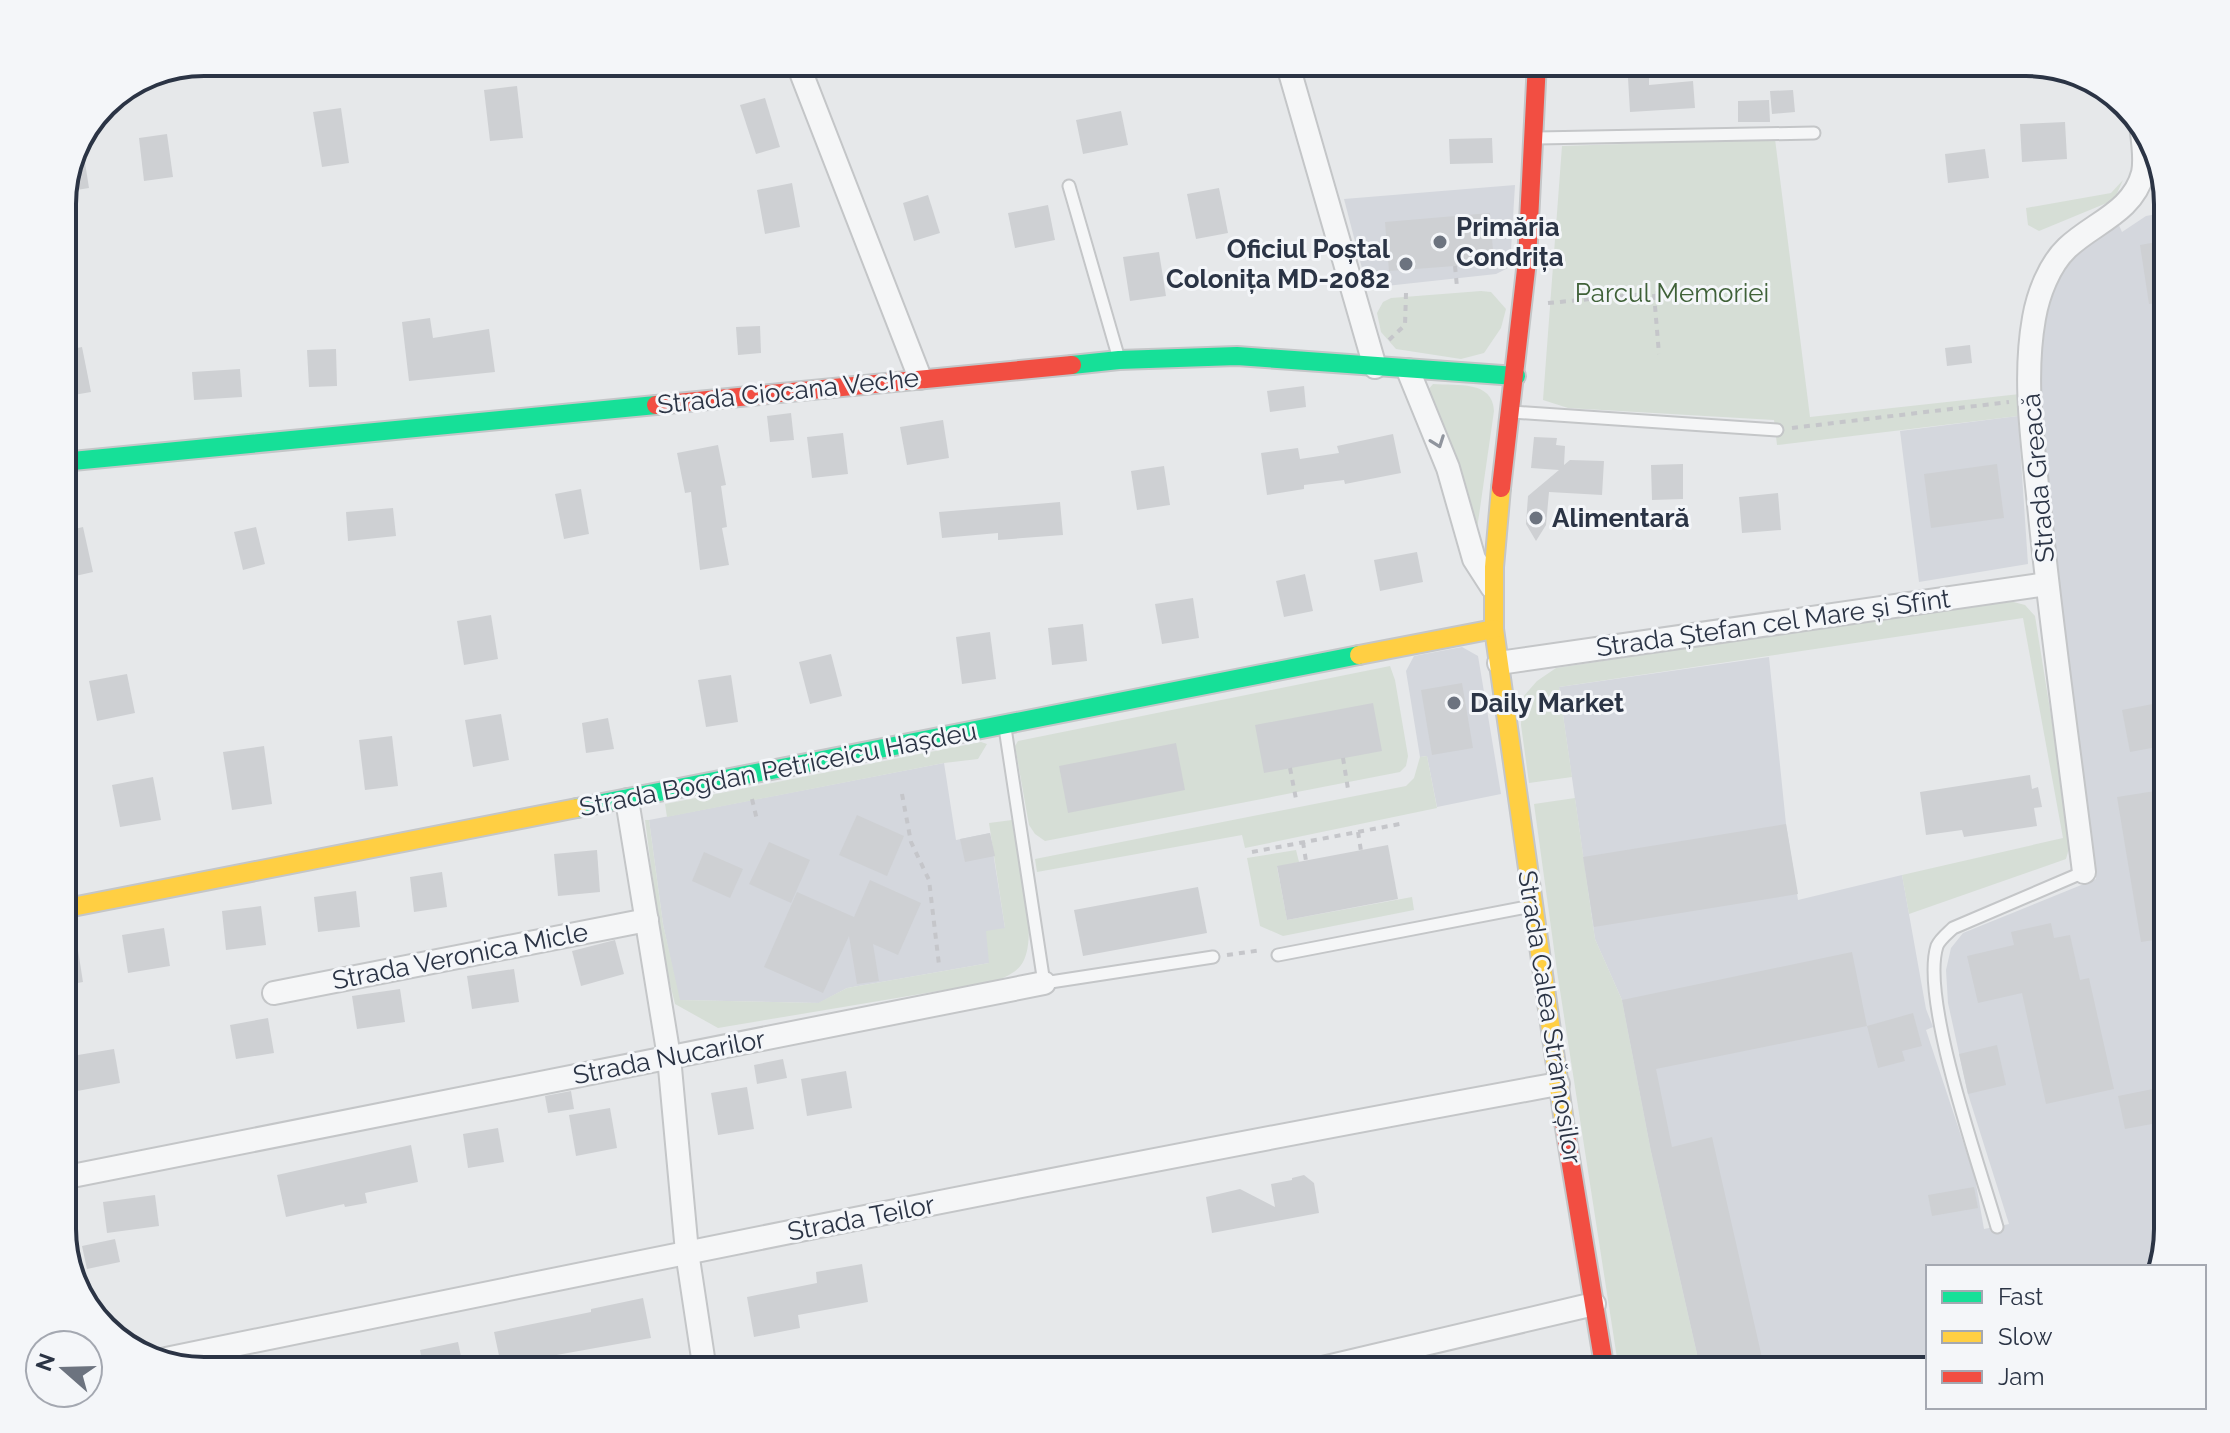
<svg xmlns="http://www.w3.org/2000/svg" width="2230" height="1433" viewBox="0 0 2230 1433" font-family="Raleway,sans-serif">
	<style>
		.built { fill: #d4d7dd }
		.green { fill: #d6ded6 }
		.building { fill: #ced0d3 }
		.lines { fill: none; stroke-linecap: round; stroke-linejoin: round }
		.lane-casing { stroke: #c4c6c8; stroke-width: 15 }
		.street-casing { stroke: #c4c6c8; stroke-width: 26 }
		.fast-casing { stroke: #c4c6c8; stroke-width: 22 }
		.slow-casing { stroke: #c4c6c8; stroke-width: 22 }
		.jam-casing { stroke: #c4c6c8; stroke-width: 22 }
		.path { stroke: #c5c6ca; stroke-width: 4; stroke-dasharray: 6 6; stroke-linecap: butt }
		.lane { stroke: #f5f6f7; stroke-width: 11 }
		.street { stroke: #f5f6f7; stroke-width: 22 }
		.fast { stroke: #16e098; stroke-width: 18 }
		.slow { stroke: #ffcf43; stroke-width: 18 }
		.jam { stroke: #f24e42; stroke-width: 18 }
		.oneway { stroke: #90959e }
		.poi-dot { fill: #6c737f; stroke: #f4f6f9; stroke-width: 3 }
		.labels { text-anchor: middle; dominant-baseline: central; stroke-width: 6; stroke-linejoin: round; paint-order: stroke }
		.poi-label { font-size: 26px; font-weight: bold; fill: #2b3445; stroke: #f4f6f9; text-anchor: start }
		.park-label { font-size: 26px; fill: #3f6138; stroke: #f4f6f9 }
		.street-label { font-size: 26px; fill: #2b3445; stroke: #f4f6f9 }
		.rim { fill: none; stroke: #2b3445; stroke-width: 4 }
	</style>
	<rect width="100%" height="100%" fill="#e6e8ea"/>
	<g class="built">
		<path d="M1515,185L1510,267L1496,274L1377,287L1365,280L1344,199Z"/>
		<path d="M2168,212V1229L2157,1267H1928V1371H1701L1651,1151L1622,1000L1595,939L1559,687L1769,657L1786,824L1798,900L1902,875L1926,1009L1933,1027L1926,1030L1975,1178L1984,1229L2009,1224L1968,1094L1948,1003L1946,970L1951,948L1963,933L2096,879L2059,592L2039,396L2042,324L2055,283L2075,252L2118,223L2122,232L2146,216Z"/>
		<path d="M2018,416L2028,564L1919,582L1900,431Z"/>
		<path d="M1462,647L1478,656L1501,794L1437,807L1427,756L1420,757L1406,671L1414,656Z"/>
		<path d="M944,763L956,840L990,833L1005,928L989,963L847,988L819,1003L679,1000L663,924L649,820Z"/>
	</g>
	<g class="green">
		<path d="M1775,139L1810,417L2020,394L2018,416L1777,445L1774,420L1568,408L1543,400L1562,146Z"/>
		<path d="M2123,180L2114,200L2039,231L2028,225L2026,208L2111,193Z"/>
		<path d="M1481,291L1491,292L1506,309L1501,328L1484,353L1461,359L1396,349L1381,332L1377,313L1383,302L1391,298Z"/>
		<path d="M1433,384C1457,386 1493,380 1494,411L1476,536L1427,391Z"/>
		<path d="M2006,600L2025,605L2035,616L2071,841L2066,859L1909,914L1902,875L2063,838L2023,618L1559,687L1572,777L1529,783L1521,725L1522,698L1537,681L1556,668Z"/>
		<path d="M1390,666L1395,680L1408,756L1406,766L1400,772L1045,841L1035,834L1029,825L1015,746L1018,741Z"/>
		<path d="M981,742L987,744L978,759L944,763L667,817L665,804Z"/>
		<path d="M1427,756L1437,808L1245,848L1242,835L1037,872L1035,859L1406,786L1414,778L1420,757Z"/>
		<path d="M1575,798L1595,939L1622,1000L1651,1151L1701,1371H1619L1557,971L1534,804Z"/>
		<path d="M645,820H649L663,924L680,1000L818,1003L847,988L989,963L986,931L1005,928L989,823L1012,820C1018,854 1039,933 1023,962C1017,973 1003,978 992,982L718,1028L675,1004L662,952Z"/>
		<path d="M1296,850L1299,862L1277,867L1287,920L1412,897L1414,910L1283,936L1260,926L1247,858Z"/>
	</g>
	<g class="building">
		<path d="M1649,77V85L1693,81L1695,108L1630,112L1628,78Z"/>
		<path d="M517,86L523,138L490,141L484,90Z"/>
		<path d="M1793,90L1795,112L1772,114L1770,91Z"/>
		<path d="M765,98L780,147L756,154L740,105Z"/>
		<path d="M1769,100L1770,122H1738V101Z"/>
		<path d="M341,108L349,163L322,167L313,112Z"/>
		<path d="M1121,111L1128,145L1083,154L1076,120Z"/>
		<path d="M2065,122L2067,159L2022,162L2020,124Z"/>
		<path d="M167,134L173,177L144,181L139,138Z"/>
		<path d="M1492,138L1493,163L1450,164L1449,139Z"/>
		<path d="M1985,149L1989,178L1948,183L1945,154Z"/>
		<path d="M83,150L89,188L64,192L71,176Z"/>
		<path d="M792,183L800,227L765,234L757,190Z"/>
		<path d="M1219,188L1228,233L1196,239L1187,194Z"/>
		<path d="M928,195L940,233L914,241L903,203Z"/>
		<path d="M1048,205L1055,240L1015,248L1008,213Z"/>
		<path d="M1490,213L1494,263L1389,271L1385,222Z"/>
		<path d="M2168,240V302L2149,304L2140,245Z"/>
		<path d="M1159,252L1166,296L1130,301L1123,257Z"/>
		<path d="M430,318L433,338L489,329L495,372L409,381L402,322Z"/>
		<path d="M760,326L761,353L738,355L736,327Z"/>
		<path d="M1970,345L1972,363L1947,366L1945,348Z"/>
		<path d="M82,347L91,392L62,397V351Z"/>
		<path d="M336,349L337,386L309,387L307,350Z"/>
		<path d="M240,369L242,397L194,400L192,372Z"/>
		<path d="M1304,386L1306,407L1270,412L1267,391Z"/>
		<path d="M791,413L794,440L770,442L767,416Z"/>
		<path d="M943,420L949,458L907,465L900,427Z"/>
		<path d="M843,433L848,474L812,478L807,437Z"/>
		<path d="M1393,434L1401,473L1345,484L1344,480L1304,485V489L1267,495L1261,453L1298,448L1300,459L1339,453L1337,446Z"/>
		<path d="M1534,437L1557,438L1556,445L1565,446L1564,465L1570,460L1604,461L1602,495L1549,492L1546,525L1536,541L1526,524L1528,496L1559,470L1531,468Z"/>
		<path d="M718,445L726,485L721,486L727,527L722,528L729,565L700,570L691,492L685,493L677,453Z"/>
		<path d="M1683,464V499L1652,500L1651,465Z"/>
		<path d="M1997,464L2004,518L1931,528L1924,474Z"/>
		<path d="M1164,466L1170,505L1137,510L1131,471Z"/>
		<path d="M581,489L589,534L564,539L555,494Z"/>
		<path d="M1778,493L1781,530L1742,533L1739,497Z"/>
		<path d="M1060,502L1063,535L998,540V533L942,538L939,512Z"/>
		<path d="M393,508L396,536L348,541L346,512Z"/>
		<path d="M83,527L93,572L62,579V532Z"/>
		<path d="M256,527L265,564L243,570L234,532Z"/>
		<path d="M1417,552L1423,582L1380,591L1374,560Z"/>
		<path d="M1305,574L1313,611L1284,617L1276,581Z"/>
		<path d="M1193,598L1199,638L1162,644L1155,604Z"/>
		<path d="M491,615L498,659L464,665L457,621Z"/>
		<path d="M1083,624L1087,661L1052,665L1048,628Z"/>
		<path d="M990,632L996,679L962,684L956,637Z"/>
		<path d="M831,654L842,696L810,704L799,662Z"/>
		<path d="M127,674L135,713L97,721L89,681Z"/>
		<path d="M731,675L738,722L706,727L698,680Z"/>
		<path d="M1462,683L1473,748L1432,755L1421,690Z"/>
		<path d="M2168,701V745L2130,752L2122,710Z"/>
		<path d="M1373,703L1382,751L1264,773L1255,725Z"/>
		<path d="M501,714L509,760L473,767L465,720Z"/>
		<path d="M608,718L614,749L586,753L582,723Z"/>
		<path d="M392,736L398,786L365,790L359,740Z"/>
		<path d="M1176,743L1185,790L1068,813L1059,766Z"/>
		<path d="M264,746L272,804L232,810L223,752Z"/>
		<path d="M2030,775L2032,789L2038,787L2042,807L2034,808L2037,826L1964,837L1962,830L1926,835L1920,792Z"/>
		<path d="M153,777L161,820L120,827L112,785Z"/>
		<path d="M2168,789V938L2141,942L2117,797Z"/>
		<path d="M857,815L904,836L887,876L839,855Z"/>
		<path d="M1786,824L1798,894L1594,927L1583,857Z"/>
		<path d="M990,833L995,856L965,862L960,839Z"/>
		<path d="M769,842L810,860L791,903L749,884Z"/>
		<path d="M1388,845L1398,899L1287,920L1277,866Z"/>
		<path d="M597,850L600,892L558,896L554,854Z"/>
		<path d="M704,852L743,869L730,898L692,881Z"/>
		<path d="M442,872L447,907L414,912L410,877Z"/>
		<path d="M870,880L921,903L898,955L873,944L879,981L857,984L849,936L823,993L764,967L797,892L854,917Z"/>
		<path d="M1198,887L1207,933L1083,956L1074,910Z"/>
		<path d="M356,891L360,927L318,932L314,897Z"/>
		<path d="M261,906L266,945L226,950L222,911Z"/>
		<path d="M2051,923L2054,938L2070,935L2080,980L2089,978L2114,1089L2046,1104L2022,993L1978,1003L1967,956L2014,945L2011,932Z"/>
		<path d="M74,925L83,982L62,986V927Z"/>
		<path d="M164,928L170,966L128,973L122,935Z"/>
		<path d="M615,940L624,974L581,986L572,951Z"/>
		<path d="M1852,952L1867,1026L1656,1069L1672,1147L1712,1137L1765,1371H1701L1651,1151L1622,1000Z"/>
		<path d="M514,969L519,1002L472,1009L467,976Z"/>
		<path d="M400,989L405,1022L357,1029L352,996Z"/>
		<path d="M1913,1013L1922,1046L1902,1051L1905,1061L1878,1068L1867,1026Z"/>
		<path d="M268,1018L274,1053L236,1059L230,1025Z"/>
		<path d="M1997,1045L2006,1085L1968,1094L1959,1054Z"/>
		<path d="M114,1049L120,1083L72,1092L66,1057Z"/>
		<path d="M783,1059L787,1078L757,1084L754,1065Z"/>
		<path d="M846,1071L852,1108L807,1116L801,1079Z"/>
		<path d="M2168,1086V1121L2125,1129L2118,1096Z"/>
		<path d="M747,1087L754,1129L718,1135L711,1093Z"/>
		<path d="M571,1091L574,1109L548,1113L545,1096Z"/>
		<path d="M610,1108L617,1148L576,1156L569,1115Z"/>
		<path d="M498,1128L504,1162L468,1168L463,1134Z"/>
		<path d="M411,1145L418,1182L365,1193L367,1203L345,1207L344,1204L286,1217L277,1175Z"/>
		<path d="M1304,1175L1314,1183L1319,1213L1212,1233L1206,1197L1240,1189L1275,1207L1271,1184L1292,1180V1178Z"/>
		<path d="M1974,1187L1978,1208L1932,1216L1928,1195Z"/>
		<path d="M155,1195L159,1226L107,1233L103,1202Z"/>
		<path d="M115,1239L120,1262L87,1269L82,1246Z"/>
		<path d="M862,1264L868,1302L798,1315L800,1328L754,1337L747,1297L817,1283L816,1272Z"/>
		<path d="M643,1298L651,1338L501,1365L494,1332L591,1312V1309Z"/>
		<path d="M458,1342L464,1371H424L420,1350Z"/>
	</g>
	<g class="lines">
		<g class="lane-casing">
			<g id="lane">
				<path d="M1537,138L1814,133"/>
				<path d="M1069,186L1119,359"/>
				<path d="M1512,412L1777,430"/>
				<path d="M1005,728L1044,983L1213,957"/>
				<path d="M1278,955L1532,906"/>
				<path d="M1997,1227C1980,1167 1920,1000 1937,946C1940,939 1948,933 1953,928L2084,872"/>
			</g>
		</g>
		<g class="street-casing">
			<g id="street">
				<path d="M797,62L920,378"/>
				<path d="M1287,62L1375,367"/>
				<path d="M1408,370L1448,468L1474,559L1492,587"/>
				<path d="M1499,663L2047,584"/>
				<path d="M627,800L669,1057L687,1252L705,1371"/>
				<path d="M2084,872C2069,750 2051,628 2039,505C2033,443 2023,380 2034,318C2038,295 2049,265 2067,248C2093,223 2133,212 2143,173C2146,159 2143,140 2141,125"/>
				<path d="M274,993L647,920"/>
				<path d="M62,1178L1044,983"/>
				<path d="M166,1359C629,1264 1093,1169 1558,1084"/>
				<path d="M1310,1371L1594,1304"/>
			</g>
		</g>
		<g class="fast-casing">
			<g id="fast">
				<path d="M1072,365L1119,360L1237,356L1516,376"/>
				<path d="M62,462L656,405"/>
				<path d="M577,808L1359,655"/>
			</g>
		</g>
		<g class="slow-casing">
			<g id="slow">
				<path d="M1501,488L1494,567V629L1564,1122"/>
				<path d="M1359,655L1494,629"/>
				<path d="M62,909L577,808"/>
			</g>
		</g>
		<g class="jam-casing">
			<g id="jam">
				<path d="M656,405L1072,365"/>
				<path d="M1501,488L1527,261L1537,62"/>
				<path d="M1564,1122L1605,1371"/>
			</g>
		</g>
		<g class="path">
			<path d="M1455,266L1457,287"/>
			<path d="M1654,294L1659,354"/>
			<path d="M1548,303L1677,291"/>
			<path d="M1389,340L1405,325L1406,293"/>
			<path d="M1792,428L2009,402"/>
			<path d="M1343,758L1348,789"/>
			<path d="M1290,768L1296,799"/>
			<path d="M902,794L911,842L929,880L939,965"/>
			<path d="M752,799L757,820"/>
			<path d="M1358,832L1361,851"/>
			<path d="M1303,842L1306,861"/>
			<path d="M1252,852L1405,823"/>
			<path d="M1227,955L1262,950"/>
		</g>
		<use href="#lane" class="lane"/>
		<use href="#street" class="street"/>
		<use href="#fast" class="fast"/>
		<use href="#slow" class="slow"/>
		<use href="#jam" class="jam"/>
	</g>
	<defs><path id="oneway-chevron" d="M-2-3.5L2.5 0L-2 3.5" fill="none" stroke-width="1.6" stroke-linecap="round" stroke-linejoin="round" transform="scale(2)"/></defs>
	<use class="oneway" href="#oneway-chevron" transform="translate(1438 442) rotate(70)"/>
	<g class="poi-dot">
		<circle cx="1440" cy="242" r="8"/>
		<circle cx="1406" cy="264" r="8"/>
		<circle cx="1536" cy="518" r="8"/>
		<circle cx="1454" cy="703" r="8"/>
	</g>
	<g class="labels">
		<g class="poi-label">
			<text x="1456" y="227">Primăria<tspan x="1456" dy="30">Condrița</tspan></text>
			<text x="1390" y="249" text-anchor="end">Oficiul Poștal<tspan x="1390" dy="30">Colonița MD-2082</tspan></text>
			<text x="1552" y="518">Alimentară</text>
			<text x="1470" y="703">Daily Market</text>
		</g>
		<g class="park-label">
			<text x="1672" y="293">Parcul Memoriei</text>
		</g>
		<g class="street-label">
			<text transform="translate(788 391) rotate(-6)">Strada Ciocana Veche</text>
			<text transform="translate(2038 478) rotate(-95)">Strada Greacă</text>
			<text transform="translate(1773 623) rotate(-8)">Strada Ștefan cel Mare și Sfînt</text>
			<text transform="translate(778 769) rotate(-11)">Strada Bogdan Petriceicu Hașdeu</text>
			<text transform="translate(460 956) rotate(-11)">Strada Veronica Micle</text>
			<text transform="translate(1550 1017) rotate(81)">Strada Calea Strămoșilor</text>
			<text transform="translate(669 1057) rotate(-11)">Strada Nucarilor</text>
			<text transform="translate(861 1218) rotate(-11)">Strada Teilor</text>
		</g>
	</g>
	<path d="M0 0H2230V1433H0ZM204 76H2026A128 128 0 0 1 2154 204V1229A128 128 0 0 1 2026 1357H204A128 128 0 0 1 76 1229V204A128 128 0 0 1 204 76Z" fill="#f4f6f9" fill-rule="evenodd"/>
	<path class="rim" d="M204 76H2026A128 128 0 0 1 2154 204V1229A128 128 0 0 1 2026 1357H204A128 128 0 0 1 76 1229V204A128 128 0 0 1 204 76Z"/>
	<rect x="1926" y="1265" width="280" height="144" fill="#f4f6f9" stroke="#a4a8b1" stroke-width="2"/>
	<rect x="1942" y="1291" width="40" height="12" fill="#16e098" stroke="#a4a8b1" stroke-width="2"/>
	<text x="1998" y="1305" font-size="24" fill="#2b3445">Fast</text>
	<rect x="1942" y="1331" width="40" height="12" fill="#ffcf43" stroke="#a4a8b1" stroke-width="2"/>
	<text x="1998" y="1345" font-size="24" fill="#2b3445">Slow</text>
	<rect x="1942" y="1371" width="40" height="12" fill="#f24e42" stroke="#a4a8b1" stroke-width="2"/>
	<text x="1998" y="1385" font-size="24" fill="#2b3445">Jam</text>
	<g transform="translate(64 1369) rotate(290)"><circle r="38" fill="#f4f6f9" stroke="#a4a8b1" stroke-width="2"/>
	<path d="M0-6L14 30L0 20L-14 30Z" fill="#6c737f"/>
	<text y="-12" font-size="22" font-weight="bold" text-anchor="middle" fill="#2b3445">N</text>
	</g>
</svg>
